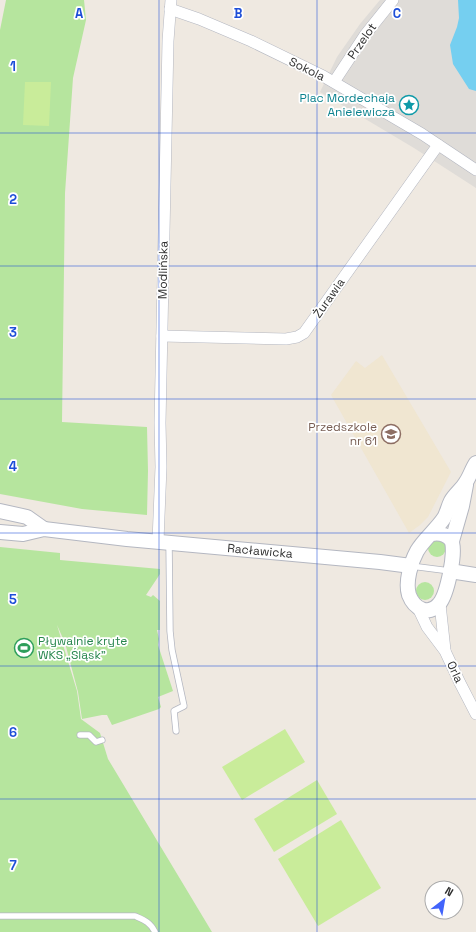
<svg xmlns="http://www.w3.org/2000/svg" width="476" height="932" viewBox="0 0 476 932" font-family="'Space Grotesk',sans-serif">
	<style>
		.education { fill: #f0e6d1 }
		.green { fill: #b6e59e }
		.pitch { fill: #c9ec9a }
		.plaza { fill: #dfdcd8 }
		.water { fill: #75cff0 }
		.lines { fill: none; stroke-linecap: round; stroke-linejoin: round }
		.service-casing { stroke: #b4b7c1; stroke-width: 7 }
		.minor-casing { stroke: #b4b7c1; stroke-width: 12 }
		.tertiary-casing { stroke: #b4b7c1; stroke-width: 16 }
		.service { stroke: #fff; stroke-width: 5.5 }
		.minor { stroke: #fff; stroke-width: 11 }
		.tertiary { stroke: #fff; stroke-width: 14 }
		.grid { fill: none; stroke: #1d4ed8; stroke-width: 1; stroke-opacity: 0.55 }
		.labels { text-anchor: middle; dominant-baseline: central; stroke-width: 3.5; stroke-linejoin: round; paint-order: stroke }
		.street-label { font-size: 12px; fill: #2e2e2e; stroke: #fff }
		.culture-label { font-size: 12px; fill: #0d838f; stroke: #fff; text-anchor: end }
		.education-label { font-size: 12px; fill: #785e54; stroke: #fff; text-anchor: end }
		.leisure-label { font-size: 12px; fill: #27864d; stroke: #fff; text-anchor: start }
		.grid-label { font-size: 13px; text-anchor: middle; font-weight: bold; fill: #1d4ed8; stroke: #fff; stroke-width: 3.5; stroke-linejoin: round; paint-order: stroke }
	</style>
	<rect width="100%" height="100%" fill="#efe9e1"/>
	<path class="education" d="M382,355L451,472L428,517L420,525L409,533L331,395L356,361L365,368Z"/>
	<g class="green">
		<path d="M6,0H84L86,20L73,78L65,193L62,422L147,427L148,471L147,515L82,509L0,494V30Z"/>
		<circle cx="437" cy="548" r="9"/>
		<path d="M0,547L60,553V560L160,569V574L146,595L151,597L153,595L160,601V630H157L159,639L158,645L173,691L158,697L161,707L159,709L112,725L107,715H102L82,719L78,692L65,643L57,625L77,691L81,719L100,733L108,759L212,932H0Z"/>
		<circle cx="425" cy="591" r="9"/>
	</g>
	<g class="pitch">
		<path d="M25,82H51L49,126L23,125Z"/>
		<path d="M285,729L305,762L242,800L222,767Z"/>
		<path d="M317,780L337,814L274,852L254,819Z"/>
		<path d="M341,820L381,888L318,926L278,859Z"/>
	</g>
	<path class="plaza" d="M380,0H476V188L414,148L320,92L337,57L360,24Z"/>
	<path class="water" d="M458,0H476V91L469,89L453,64L450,45L457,27L459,18Z"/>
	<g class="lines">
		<g class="service-casing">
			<g id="service">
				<path d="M169,543L170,631L172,650L184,706L174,711L176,731"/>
				<path d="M411,566L450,571"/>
				<path d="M80,735H89L96,742L102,740"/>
				<path d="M0,916H135C144,920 150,922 155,932"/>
			</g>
		</g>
		<g class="minor-casing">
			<g id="minor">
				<path d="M170,9L199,19L251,41L323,76L422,134L476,170"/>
				<path d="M334,82L365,35L393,0"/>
				<path d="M162,336L286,339L297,337L304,333L438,145"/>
				<path d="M158,541L161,467L160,423L168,41L171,0"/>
				<path d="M440,604L445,650"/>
				<path d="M418,608L427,627L445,651L460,683L476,714"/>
			</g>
		</g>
		<g class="tertiary-casing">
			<g id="tertiary">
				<path d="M0,511L27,517L44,529"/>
				<path d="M0,532L23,534L44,529L127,539L380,562L411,566"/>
				<path d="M432,534C438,533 446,534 451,540C457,550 447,595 439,604C428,617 414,608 409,595C405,582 411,562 417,551C424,539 436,530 444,518C447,513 448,507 451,501C455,494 462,489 466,482C470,476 472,469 476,463"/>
				<path d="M452,541L462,506L466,485"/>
				<path d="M450,571L476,575"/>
			</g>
		</g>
		<use href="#service" class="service"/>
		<use href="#minor" class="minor"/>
		<use href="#tertiary" class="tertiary"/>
	</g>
	<path class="grid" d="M159,0V932M317,0V932M0,133H476M0,266H476M0,399H476M0,533H476M0,666H476M0,799H476"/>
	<defs>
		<g id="sight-ring" transform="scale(1)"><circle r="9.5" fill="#fff" stroke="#0f9aa8" stroke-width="1.5"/><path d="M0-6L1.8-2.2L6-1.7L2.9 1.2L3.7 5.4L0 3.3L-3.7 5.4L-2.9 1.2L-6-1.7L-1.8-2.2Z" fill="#0f9aa8"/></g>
		<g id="school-ring" transform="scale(1)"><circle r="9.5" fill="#fff" stroke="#8d6e63" stroke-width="1.5"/><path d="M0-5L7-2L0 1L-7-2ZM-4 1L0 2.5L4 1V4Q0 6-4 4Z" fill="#8d6e63"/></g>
		<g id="stadium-ring" transform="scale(1)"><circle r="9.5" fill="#fff" stroke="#2e9e5b" stroke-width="1.5"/><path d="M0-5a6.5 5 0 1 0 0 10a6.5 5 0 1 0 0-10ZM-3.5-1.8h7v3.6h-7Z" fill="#2e9e5b"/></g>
	</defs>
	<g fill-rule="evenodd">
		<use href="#sight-ring" x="409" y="105"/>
		<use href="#school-ring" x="391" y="434"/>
		<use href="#stadium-ring" x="24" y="648"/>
	</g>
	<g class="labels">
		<g class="street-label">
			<text transform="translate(362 41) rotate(-55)">Przelot</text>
			<text transform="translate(307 69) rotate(26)">Sokola</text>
			<text transform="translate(163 270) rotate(-89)">Modlińska</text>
			<text transform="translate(329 298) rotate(-55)">Żurawia</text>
			<text transform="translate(260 551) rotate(5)">Racławicka</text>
			<text transform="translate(455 672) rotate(65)">Orla</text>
		</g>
		<g class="culture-label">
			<text x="395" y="98">Plac Mordechaja<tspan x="395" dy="14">Anielewicza</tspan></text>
		</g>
		<g class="education-label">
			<text x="377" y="427">Przedszkole<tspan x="377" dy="14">nr 61</tspan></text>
		</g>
		<g class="leisure-label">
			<text x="38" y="641">Pływalnie kryte<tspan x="38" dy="14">WKS „Śląsk”</tspan></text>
		</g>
	</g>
	<g class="grid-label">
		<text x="79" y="18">A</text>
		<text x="238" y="18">B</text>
		<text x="397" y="18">C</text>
		<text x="13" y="71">1</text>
		<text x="13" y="204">2</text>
		<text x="13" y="337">3</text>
		<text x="13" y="471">4</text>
		<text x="13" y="604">5</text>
		<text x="13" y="737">6</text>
		<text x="13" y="870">7</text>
	</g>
	<g transform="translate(444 900) rotate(31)"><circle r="19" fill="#ffffff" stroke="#ababab"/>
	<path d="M0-3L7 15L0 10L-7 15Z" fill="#4264fb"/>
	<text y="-6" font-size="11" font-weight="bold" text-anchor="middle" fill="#2e2e2e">N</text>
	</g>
</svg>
